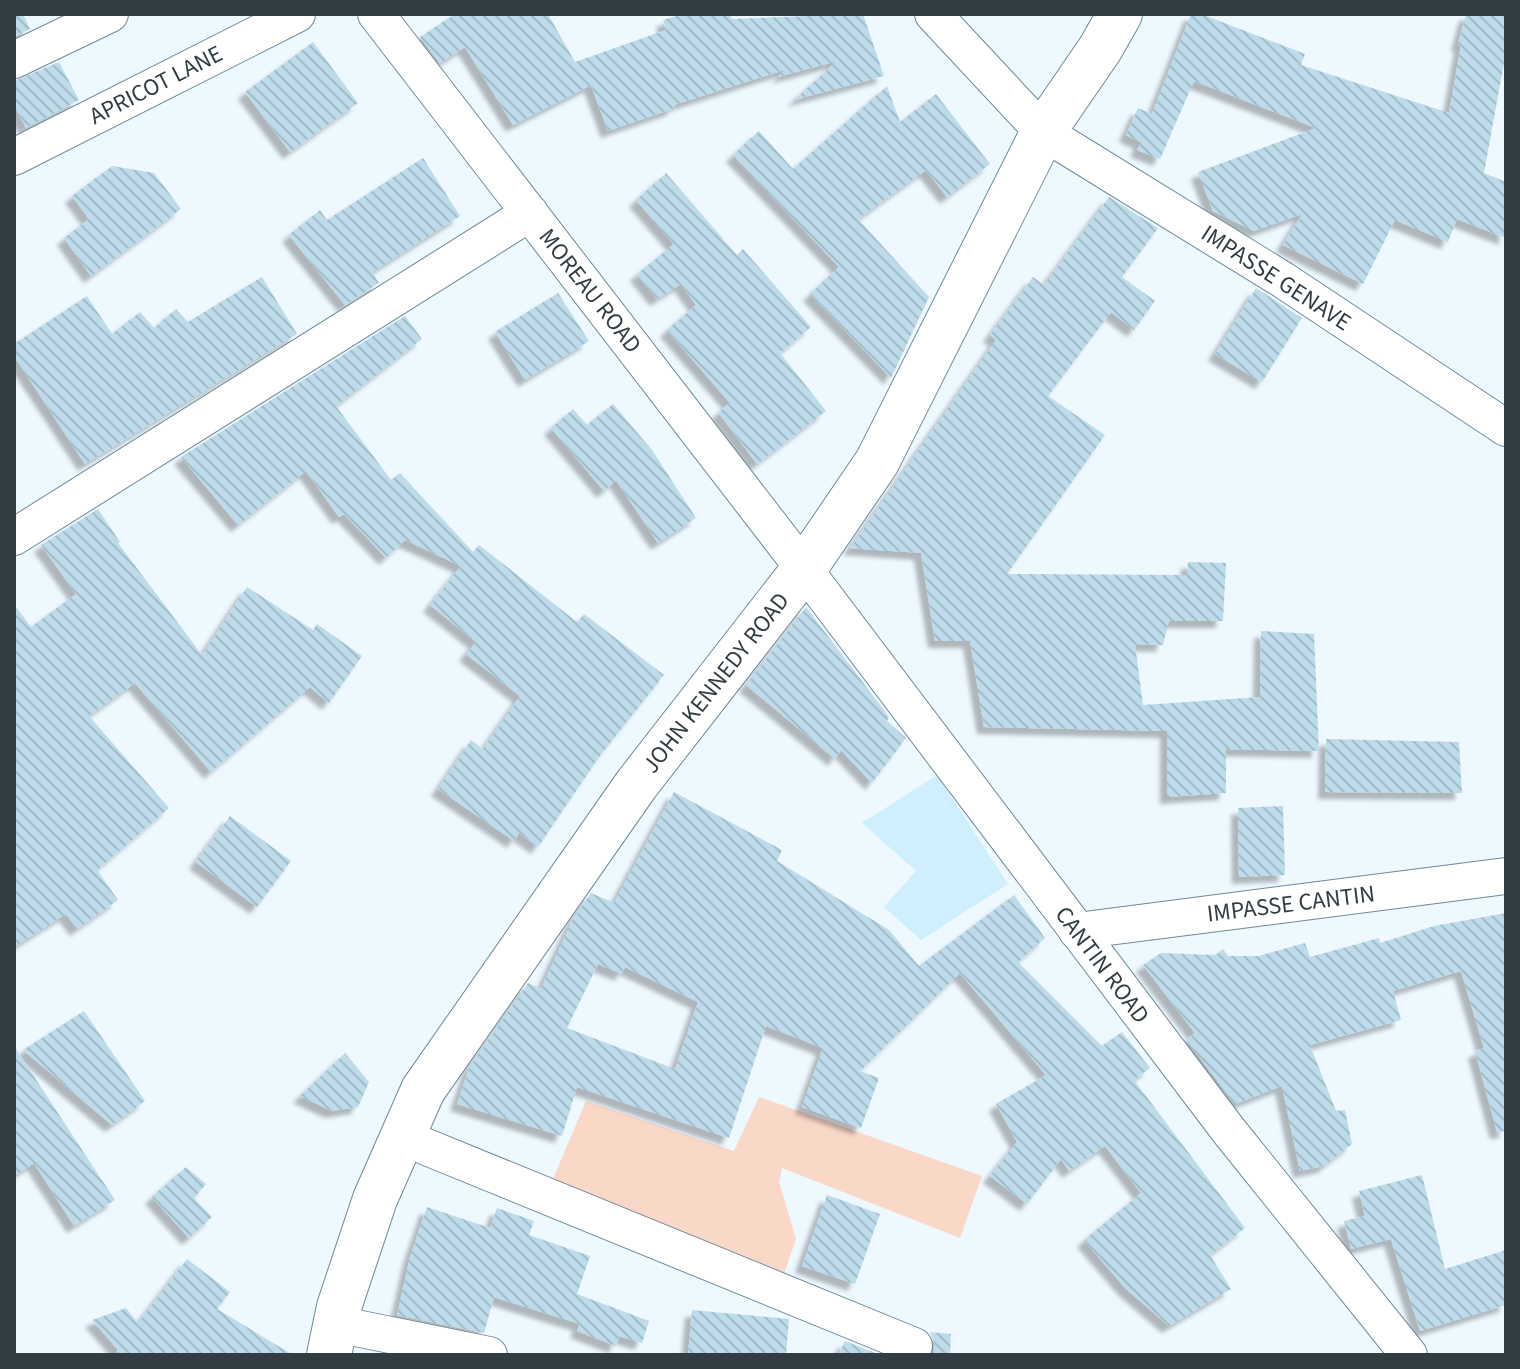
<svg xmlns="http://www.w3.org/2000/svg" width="1520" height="1369" viewBox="0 0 1520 1369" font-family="'Source Sans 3',sans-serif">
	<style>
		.built { fill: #d0effe }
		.grass { fill: #fad8c8 }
		.building { fill: url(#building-back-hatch); fill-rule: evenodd; filter: url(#shadow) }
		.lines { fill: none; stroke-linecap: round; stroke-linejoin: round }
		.minor-casing { stroke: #6e8a98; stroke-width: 38 }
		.secondary-casing { stroke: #6e8a98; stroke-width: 46 }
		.minor { stroke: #fff; stroke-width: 36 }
		.secondary { stroke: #fff; stroke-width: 44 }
		.labels { text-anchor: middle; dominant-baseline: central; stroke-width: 7; stroke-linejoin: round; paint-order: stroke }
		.street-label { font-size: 24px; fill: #313d43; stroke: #fff }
	</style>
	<defs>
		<pattern id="building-back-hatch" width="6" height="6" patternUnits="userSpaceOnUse" patternTransform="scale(2)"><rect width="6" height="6" fill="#bddbea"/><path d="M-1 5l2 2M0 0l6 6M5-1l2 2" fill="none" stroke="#a3bdca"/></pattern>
		<filter id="shadow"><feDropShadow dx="-7" dy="7" stdDeviation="2" flood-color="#0004"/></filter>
	</defs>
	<rect width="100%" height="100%" fill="#edf8ff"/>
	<path class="built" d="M937,775L1008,884L921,940L884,907L916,871L862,823Z"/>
	<path class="grass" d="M759,1097L982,1176L960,1238L782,1168L779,1182L796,1239L781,1282L547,1193L586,1101L734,1151Z"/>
	<g class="building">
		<path d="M14,14H23L30,29L14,37Z"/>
		<path d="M455,14H548L575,62L666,30L663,20L684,14H729L732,19L863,14L884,76L794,100L837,61L778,77L787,69L674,105L675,108L608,131L591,85L513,125L465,47L440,63L420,37Z"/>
		<path d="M1191,14H1201L1305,54L1301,65L1449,113L1461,45L1458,44L1466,14H1506V52L1484,173L1506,182V238L1457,219L1448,242L1395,220L1363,284L1283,245L1302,214L1254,231L1213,211L1198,172L1316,128L1194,81L1160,159L1137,150L1141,142L1126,135L1138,108L1152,114Z"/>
		<path d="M313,42L358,103L290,152L245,92Z"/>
		<path d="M59,62L79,100L26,128L14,105V81Z"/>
		<path d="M887,86L900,122L936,94L990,164L947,197L926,170L858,219L929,297L891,378L810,294L839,267L733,155L759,131L793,169Z"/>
		<path d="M423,158L460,216L372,272L379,283L345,305L289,235L320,210L327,220Z"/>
		<path d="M112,166L154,173L181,209L91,276L64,238L89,219L72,196Z"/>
		<path d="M666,173L737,255L743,249L811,327L780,353L826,411L757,464L718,412L730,403L667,330L696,305L681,284L657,299L637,274L674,244L636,200Z"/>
		<path d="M1109,197L1158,228L1122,277L1155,301L1134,330L1111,312L1048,396L1105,435L1007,574L1187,575L1188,562L1226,563L1223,621H1169L1163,645L1135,644L1143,705L1260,697L1261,631L1314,634L1319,751L1226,749V793L1167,797V731L984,727L970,641H935L921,553L850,548L996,340L990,335L1033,277L1044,285Z"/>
		<path d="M262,277L297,334L85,464L14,356V344L87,296L112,334L140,312L154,328L176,309L188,322Z"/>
		<path d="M1256,288L1302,318L1262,382L1215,354Z"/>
		<path d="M558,293L589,341L525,380L495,332Z"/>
		<path d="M405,316L422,339L336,406L391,480L400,473L473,552L479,545L577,622L584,614L664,675L599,757L538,847L519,833L514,841L438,789L471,740L483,749L520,696L466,654L476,642L430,605L461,566L405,540L386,558L344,514L339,517L306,471L238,525L181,457Z"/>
		<path d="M613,404L652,450L696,518L658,543L616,480L604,491L551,428L573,409L587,425Z"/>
		<path d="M98,509L120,542L118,543L202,655L247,587L313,630L317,624L362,656L329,703L310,687L211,772L135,683L89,716L169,808L97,870L118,900L77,929L66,914L14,947V604L31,627L76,594L41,545Z"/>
		<path d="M806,607L889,717L887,721L906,738L872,783L841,750L835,759L746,685Z"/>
		<path d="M1326,739L1459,742L1462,793L1325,792Z"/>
		<path d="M674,792L782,850L777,861L889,930L919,966L1014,895L1045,938L1018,962L1102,1046L1122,1032L1150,1068L1134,1080L1245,1228L1210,1255L1231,1289L1169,1326L1126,1289L1084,1240L1141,1193L1105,1146L1069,1171L1061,1159L1027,1204L990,1176L1017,1142L996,1104L1046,1075L960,973L860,1071L879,1078L861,1128L802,1107L823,1048L766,1026L729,1138L577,1087L562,1136L457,1104L469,1068L528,983L541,989L572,921L591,893L614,903ZM598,964L622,974L625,967L698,1002L675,1069L567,1028Z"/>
		<path d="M1283,806L1285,875L1239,877L1238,808Z"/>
		<path d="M230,816L291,861L257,907L196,862Z"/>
		<path d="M1506,913V1131L1497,1132L1475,1051L1484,1048L1461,971L1393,991L1401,1020L1310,1045L1336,1111L1345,1110L1352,1144L1324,1166L1300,1171L1282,1086L1235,1104L1189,1043L1186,1039L1195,1033L1143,965L1161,953L1215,955L1223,949L1228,956H1258L1305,943L1310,957L1379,938L1380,943L1434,926Z"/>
		<path d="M84,1011L145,1101L112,1125L23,1050Z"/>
		<path d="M14,1046L115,1200L74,1226L34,1163L14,1176Z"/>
		<path d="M345,1053L369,1082L358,1107L332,1111L300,1096Z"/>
		<path d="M186,1167L206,1184L194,1198L212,1217L189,1238L152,1197Z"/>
		<path d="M1422,1175L1445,1269L1506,1250V1305L1420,1331L1391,1239L1351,1249L1344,1221L1365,1216L1359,1191Z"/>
		<path d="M827,1195L880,1214L855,1284L802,1266Z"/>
		<path d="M427,1207L490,1228L497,1208L534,1221L529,1235L590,1256L577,1294L649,1321L642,1343L619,1336L616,1346L577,1331L580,1324L494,1297L484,1333L397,1315L410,1257Z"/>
		<path d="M187,1259L230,1292L217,1309L293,1355H114L118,1350L92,1320L126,1308L138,1323Z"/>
		<path d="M692,1310L789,1319L786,1355H688Z"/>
		<path d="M930,1332L951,1334L950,1355H933L935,1344Z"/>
		<path d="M845,1341L880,1355H838Z"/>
	</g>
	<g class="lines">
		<g class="minor-casing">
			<g id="minor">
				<path d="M376,14L804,569L1229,1131L1409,1355"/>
				<path d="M933,14L1043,132L1283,280L1506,428"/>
				<path d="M14,60L110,14"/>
				<path d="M14,157L297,14"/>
				<path d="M14,537L530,213"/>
				<path d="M1077,931L1506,876"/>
				<path d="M402,1137L914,1346"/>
				<path d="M336,1324L489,1355"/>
			</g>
		</g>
		<g class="secondary-casing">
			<path id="secondary" d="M329,1355L339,1307L375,1199L423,1090L636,785L804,569L877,462L1043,132L1100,49L1120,14"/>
		</g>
		<use href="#minor" class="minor"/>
		<use href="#secondary" class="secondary"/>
	</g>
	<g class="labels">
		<g class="street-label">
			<text transform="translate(156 85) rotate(-27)">APRICOT LANE</text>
			<text transform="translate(1276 278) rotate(33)">IMPASSE GENAVE</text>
			<text transform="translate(590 291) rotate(52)">MOREAU ROAD</text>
			<text transform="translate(716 683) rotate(-52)">JOHN KENNEDY ROAD</text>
			<text transform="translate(1291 904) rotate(-7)">IMPASSE CANTIN</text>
			<text transform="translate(1102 965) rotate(53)">CANTIN ROAD</text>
		</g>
	</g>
	<rect width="1520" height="1369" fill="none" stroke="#313d43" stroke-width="32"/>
</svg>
